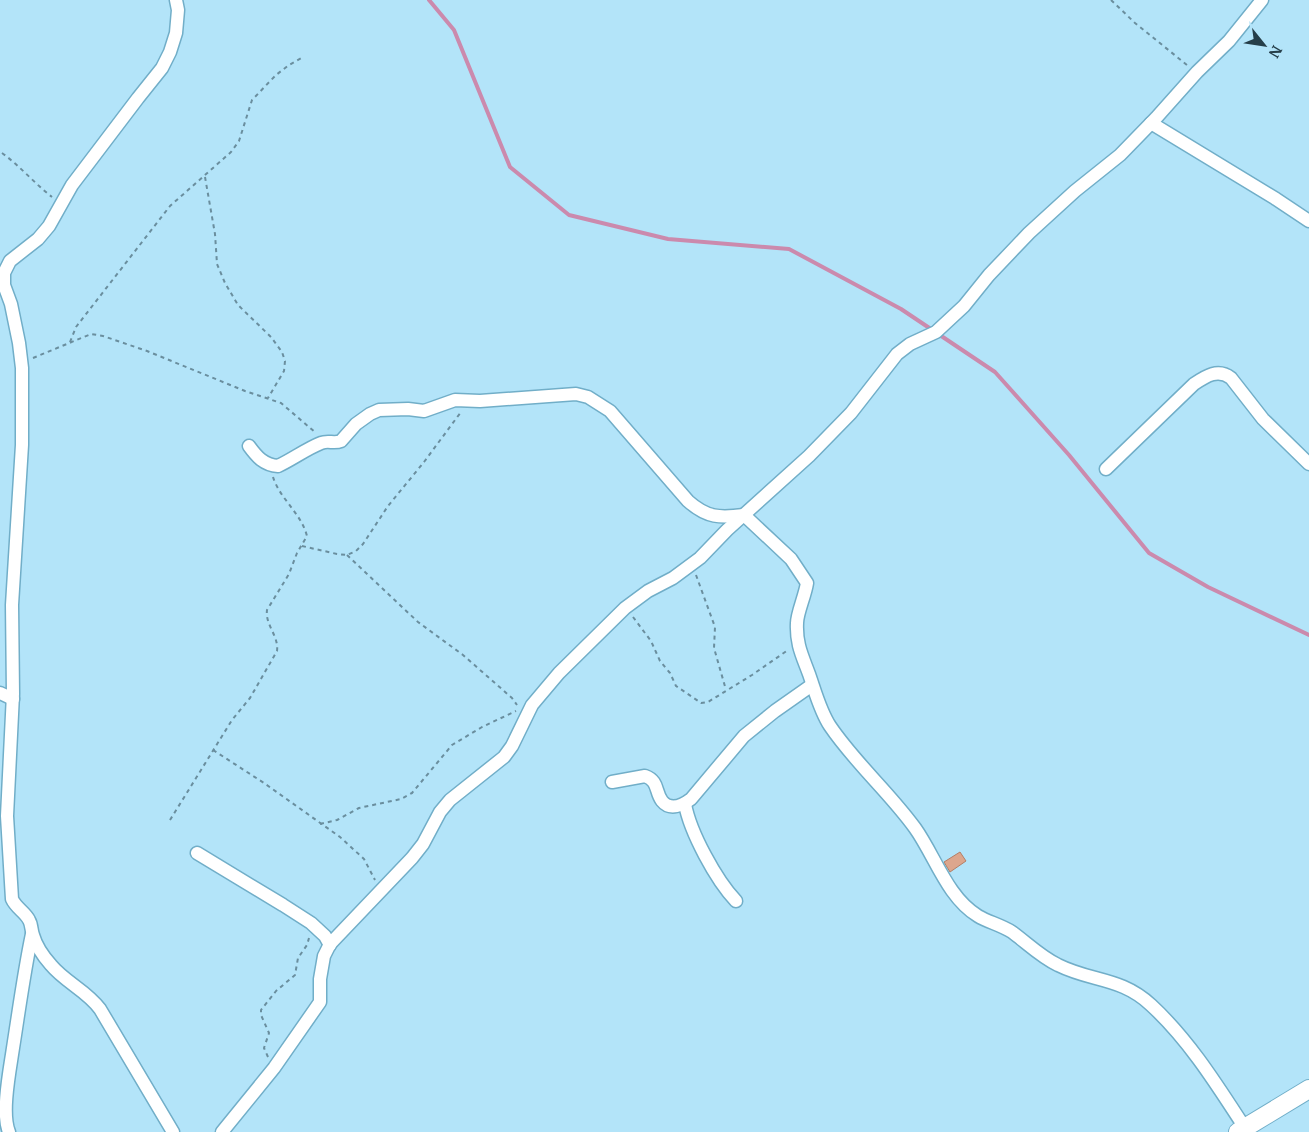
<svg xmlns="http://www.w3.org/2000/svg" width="1309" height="1132" viewBox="0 0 1309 1132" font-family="Merriweather,serif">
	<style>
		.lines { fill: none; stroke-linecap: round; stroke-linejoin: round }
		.stream { stroke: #cb8aad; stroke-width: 4 }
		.building { fill: #dca68d; stroke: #b37f67 }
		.minor-casing { stroke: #71aec8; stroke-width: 15 }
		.secondary-casing { stroke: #71aec8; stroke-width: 20 }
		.path { stroke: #6a8e9e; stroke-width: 2; stroke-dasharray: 4 4; stroke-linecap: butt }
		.minor { stroke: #fff; stroke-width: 12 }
		.secondary { stroke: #fff; stroke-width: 18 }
	</style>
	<rect width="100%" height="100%" fill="#b3e4f9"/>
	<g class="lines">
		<path class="stream" d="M429,0L454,30L510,167L569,215L668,239L789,249L901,309L995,372L1069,455L1149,553L1208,587L1309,635"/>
	</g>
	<path class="building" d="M960,852L966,861L950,872L944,862Z"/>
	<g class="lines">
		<g class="minor-casing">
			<g id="minor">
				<path d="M1151,123L1276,199L1309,221"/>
				<path d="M249,446C257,457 264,465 278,466C293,459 306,449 321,443C328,440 334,444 341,441L356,424L370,414L379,410L408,409L424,411L455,400L480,401L576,394L588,397L610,411L688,501C707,518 720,518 744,515L791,559L807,583C805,596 797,613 797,623C796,644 802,655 809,674C815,691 820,711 830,726C855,763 889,792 915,828C935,856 947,897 978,916C988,922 1001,925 1012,932C1027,943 1041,957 1058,965C1092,982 1121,977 1151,1005C1189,1040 1217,1085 1245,1128"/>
				<path d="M1106,469L1194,384C1206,376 1218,368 1231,378L1263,419L1309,464"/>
				<path d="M0,693L13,699"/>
				<path d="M612,782L645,776C659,781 655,792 662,801C670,811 683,805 691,799L744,736L775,711L812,685"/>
				<path d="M685,804C690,832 716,880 736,901"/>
				<path d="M197,853L283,905L311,923L325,936L330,945"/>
				<path d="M9,1132C1,1113 10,1069 13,1048C19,1010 24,972 32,934"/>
				<path d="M173,1132L100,1009C87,991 65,982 51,965C43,956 36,946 33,935C31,930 32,925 29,920C25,912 16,908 12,899L7,816L13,694L12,605L22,445V368L19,343L11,304L4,285V273L10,261L38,239L49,226L72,185L138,98L162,68L170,52L176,33L178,10L176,0"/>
				<path d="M222,1132L274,1068L320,1002V979L324,956L330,944L412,858L423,844L440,812L450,800L504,757L512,746L532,705L559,673L625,608L648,591L673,578L700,558L727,530L809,456L851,413L897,354L910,344L936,332L964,306L989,275L1029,233L1075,191L1120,155L1156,118L1197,72L1229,41L1262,0"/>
			</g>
		</g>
		<g class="secondary-casing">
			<path id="secondary" d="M1238,1132L1309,1089"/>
		</g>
		<g class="path">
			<path d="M1111,0L1135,23L1187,65"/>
			<path d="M2,153C20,166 34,183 52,197"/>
			<path d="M205,177L215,234L217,264L225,283L238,305L271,337L282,352L285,361L284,371L268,398"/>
			<path d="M70,342L76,327L170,206L231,152L239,141L252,100L276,75L289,65L303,57"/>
			<path d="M33,358L91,334L103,336L147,351L245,391L281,403L316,433"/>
			<path d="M302,546L337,554L347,555L356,551L363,544L388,506L424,462L461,412"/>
			<path d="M347,555L418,622L463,655L512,698L517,705"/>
			<path d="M696,575L715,627L714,648L726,690"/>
			<path d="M633,617L651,641L660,661L670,673L676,686L701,703L708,702L752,675L788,650"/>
			<path d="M213,750L264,783L340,837L364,859L375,880"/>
			<path d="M170,820L232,720L250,698L277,651C279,636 265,625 267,610L289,574L297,553L307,536C301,513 280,499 273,477"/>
			<path d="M320,824L337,820L359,808L401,799L412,793L452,745L482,727L516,711"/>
			<path d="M268,1057L264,1048L269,1033L261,1015V1010L276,991L295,975L298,958L307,945L309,938"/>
		</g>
		<use href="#minor" class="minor"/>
		<use href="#secondary" class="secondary"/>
	</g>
	<g transform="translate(1264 45) rotate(120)" stroke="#b3e4f9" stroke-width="4" paint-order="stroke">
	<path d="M0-4L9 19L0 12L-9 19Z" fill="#253e49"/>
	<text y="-8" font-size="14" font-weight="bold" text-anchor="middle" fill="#253e49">N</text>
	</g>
</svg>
